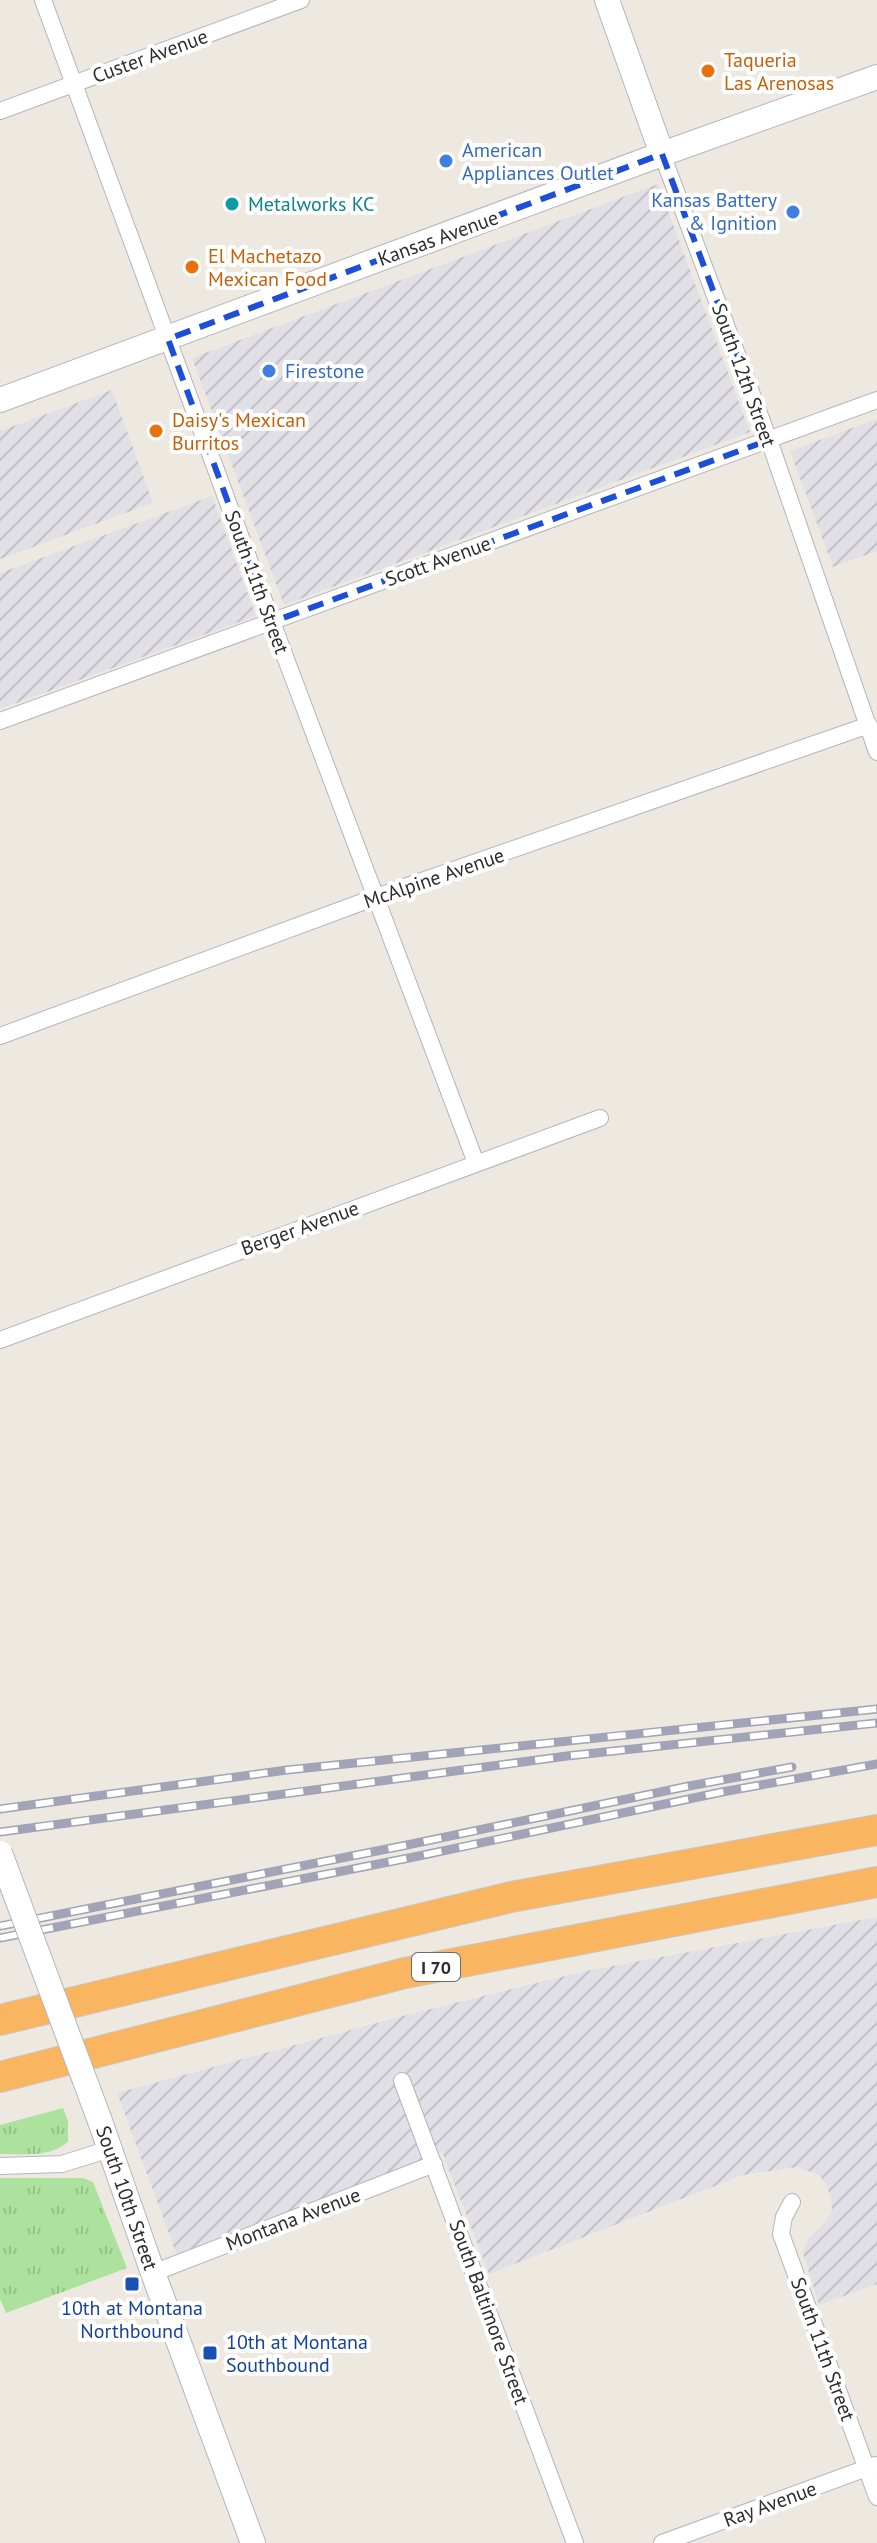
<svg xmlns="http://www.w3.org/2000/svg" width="877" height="2543" viewBox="0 0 877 2543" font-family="'PT Sans',sans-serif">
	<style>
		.industrial { fill: url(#industrial-furrows) }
		.grass { fill: url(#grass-tufts) }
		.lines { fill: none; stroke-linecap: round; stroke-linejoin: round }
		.street-casing { stroke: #b3b4bf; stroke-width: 18 }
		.secondary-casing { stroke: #b3b4bf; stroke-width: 26 }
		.highway-casing { stroke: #c8c8c8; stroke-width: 32 }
		.street { stroke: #fff; stroke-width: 16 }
		.secondary { stroke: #fff; stroke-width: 24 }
		.highway { stroke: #f9b55f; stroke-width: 30 }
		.rail-casing { stroke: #a2a3b6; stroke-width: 9 }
		.rail { stroke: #fff; stroke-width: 6; stroke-dasharray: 18; stroke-linecap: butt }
		.secondary-bridge-casing { stroke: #b3b4bf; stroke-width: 26; stroke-linecap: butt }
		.secondary-bridge { stroke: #fff; stroke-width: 24 }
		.marked { fill: none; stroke: #1d4ed8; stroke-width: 6; stroke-dasharray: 16 10; stroke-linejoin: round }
		.food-dot { fill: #e8710a; stroke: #fff; stroke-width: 3 }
		.shop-dot { fill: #3f7fe0; stroke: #fff; stroke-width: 3 }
		.culture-dot { fill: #0f9aa8; stroke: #fff; stroke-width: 3 }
		.transit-dot { fill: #1a4fb4; stroke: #fff; stroke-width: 3 }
		.labels { text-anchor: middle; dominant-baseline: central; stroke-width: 8; stroke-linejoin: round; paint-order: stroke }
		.shield { fill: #fff; stroke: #6c6c6c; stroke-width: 2 }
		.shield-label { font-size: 18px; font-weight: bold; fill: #2d2d2d }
		.street-label { font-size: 20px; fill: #2d2d2d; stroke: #fff }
		.food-label { font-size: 20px; fill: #c56008; stroke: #fff; text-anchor: start }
		.shop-label { font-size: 20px; fill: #366cbe; stroke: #fff; text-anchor: start }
		.culture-label { font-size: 20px; fill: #0d838f; stroke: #fff; text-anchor: start }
		.transit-label { font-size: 20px; fill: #164399; stroke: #fff }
	</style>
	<defs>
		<pattern id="industrial-furrows" width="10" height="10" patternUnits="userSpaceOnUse" patternTransform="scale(2)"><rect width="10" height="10" fill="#e2e0e7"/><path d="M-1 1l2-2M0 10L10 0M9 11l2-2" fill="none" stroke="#c2c0c6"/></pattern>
		<pattern id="grass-tufts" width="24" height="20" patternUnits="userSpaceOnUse" patternTransform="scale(2)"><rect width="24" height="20" fill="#ade29e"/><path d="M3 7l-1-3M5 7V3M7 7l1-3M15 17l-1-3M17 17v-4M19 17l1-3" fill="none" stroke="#95c288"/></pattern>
	</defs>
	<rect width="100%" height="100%" fill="#eee9e0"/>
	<g class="industrial">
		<path d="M658,184L750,432L284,605L192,358Z"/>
		<path d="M112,390L153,503L0,559V431Z"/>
		<path d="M877,419V551L833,567L790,451Z"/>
		<path d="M212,496L256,616L0,709V573Z"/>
		<path d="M877,1917V2284L819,2305L803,2253L808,2239L826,2221L832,2211L831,2199L827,2186L819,2175L797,2167L743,2175L489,2274L442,2152L182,2254L176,2253L117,2093L410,2014L586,1971Z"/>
	</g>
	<g class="grass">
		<path d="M63,2108L68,2121V2142C49,2158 24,2154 0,2154V2125Z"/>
		<path d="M0,2178H83L93,2182L127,2268L6,2313L0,2299Z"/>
	</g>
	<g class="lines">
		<g class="street-casing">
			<g id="street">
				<path d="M43,0L272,622L476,1163"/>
				<path d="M0,111L301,0"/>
				<path d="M662,154L769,440L877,752"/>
				<path d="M0,721L877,400"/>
				<path d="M0,1036L376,897L869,725"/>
				<path d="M0,1340L600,1118"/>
				<path d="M402,2081L575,2543"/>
				<path d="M0,2166L62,2164L110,2149"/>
				<path d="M792,2202L784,2217L781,2234L877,2497"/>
				<path d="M153,2273L434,2164"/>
				<path d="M662,2543L875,2465"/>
			</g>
		</g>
		<g class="secondary-casing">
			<g id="secondary">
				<path d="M607,0L662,154"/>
				<path d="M0,400L662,154L877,77"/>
				<path d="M100,2121L153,2273L253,2543"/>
			</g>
		</g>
		<g class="highway-casing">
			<g id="highway">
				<path d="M0,2020L511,1897L877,1830"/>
				<path d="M0,2077L405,1973L877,1882"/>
			</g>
		</g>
		<use href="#street" class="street"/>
		<use href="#secondary" class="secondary"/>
		<use href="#highway" class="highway"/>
		<g class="rail-casing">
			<g id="rail">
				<path d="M0,1809L287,1770L877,1709"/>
				<path d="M0,1832L567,1756L877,1723"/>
				<path d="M0,1926L407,1845L689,1786L792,1767"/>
				<path d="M0,1938L414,1857L722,1792L877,1764"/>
			</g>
		</g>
		<use href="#rail" class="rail"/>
		<g class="secondary-bridge-casing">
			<path id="secondary-bridge" d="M0,1853L100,2121"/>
		</g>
		<use href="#secondary-bridge" class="secondary-bridge"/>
	</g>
	<path class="marked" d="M662,154L769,440L272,622L168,339Z"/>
	<g class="food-dot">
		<circle cx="708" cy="71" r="8"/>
		<circle cx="192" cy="267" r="8"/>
		<circle cx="156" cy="431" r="8"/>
	</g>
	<g class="shop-dot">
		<circle cx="446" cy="161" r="8"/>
		<circle cx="793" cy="212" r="8"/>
		<circle cx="269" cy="371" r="8"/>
	</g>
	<circle class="culture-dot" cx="232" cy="204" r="8"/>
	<g class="transit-dot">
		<rect x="124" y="2276" width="16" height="16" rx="4"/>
		<rect x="202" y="2345" width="16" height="16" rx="4"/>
	</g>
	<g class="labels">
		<rect class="shield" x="412" y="1953" width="48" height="28" rx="6"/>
		<g class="shield-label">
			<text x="436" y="1967">I 70</text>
		</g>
		<g class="street-label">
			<text transform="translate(150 56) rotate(-20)">Custer Avenue</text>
			<text transform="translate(438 238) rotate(-20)">Kansas Avenue</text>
			<text transform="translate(744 375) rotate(70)">South 12th Street</text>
			<text transform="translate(438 561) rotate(-20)">Scott Avenue</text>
			<text transform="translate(257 582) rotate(70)">South 11th Street</text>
			<text transform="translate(434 878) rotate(-19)">McAlpine Avenue</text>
			<text transform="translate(300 1228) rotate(-20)">Berger Avenue</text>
			<text transform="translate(127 2198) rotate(71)">South 10th Street</text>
			<text transform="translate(293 2219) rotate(-21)">Montana Avenue</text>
			<text transform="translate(489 2312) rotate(70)">South Baltimore Street</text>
			<text transform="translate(823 2349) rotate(70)">South 11th Street</text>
			<text transform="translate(770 2504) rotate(-20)">Ray Avenue</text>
		</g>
		<g class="food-label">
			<text x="724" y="60">Taqueria<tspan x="724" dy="23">Las Arenosas</tspan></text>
			<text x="208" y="256">El Machetazo<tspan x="208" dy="23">Mexican Food</tspan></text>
			<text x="172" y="420">Daisy's Mexican<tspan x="172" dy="23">Burritos</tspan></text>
		</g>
		<g class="shop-label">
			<text x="462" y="150">American<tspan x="462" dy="23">Appliances Outlet</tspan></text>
			<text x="777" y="200" text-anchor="end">Kansas Battery<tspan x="777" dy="23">&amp; Ignition</tspan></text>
			<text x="285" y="371">Firestone</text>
		</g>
		<g class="culture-label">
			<text x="248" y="204">Metalworks KC</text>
		</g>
		<g class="transit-label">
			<text x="132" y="2308">10th at Montana<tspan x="132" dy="23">Northbound</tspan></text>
			<text x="226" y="2342" text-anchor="start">10th at Montana<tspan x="226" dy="23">Southbound</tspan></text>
		</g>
	</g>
</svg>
